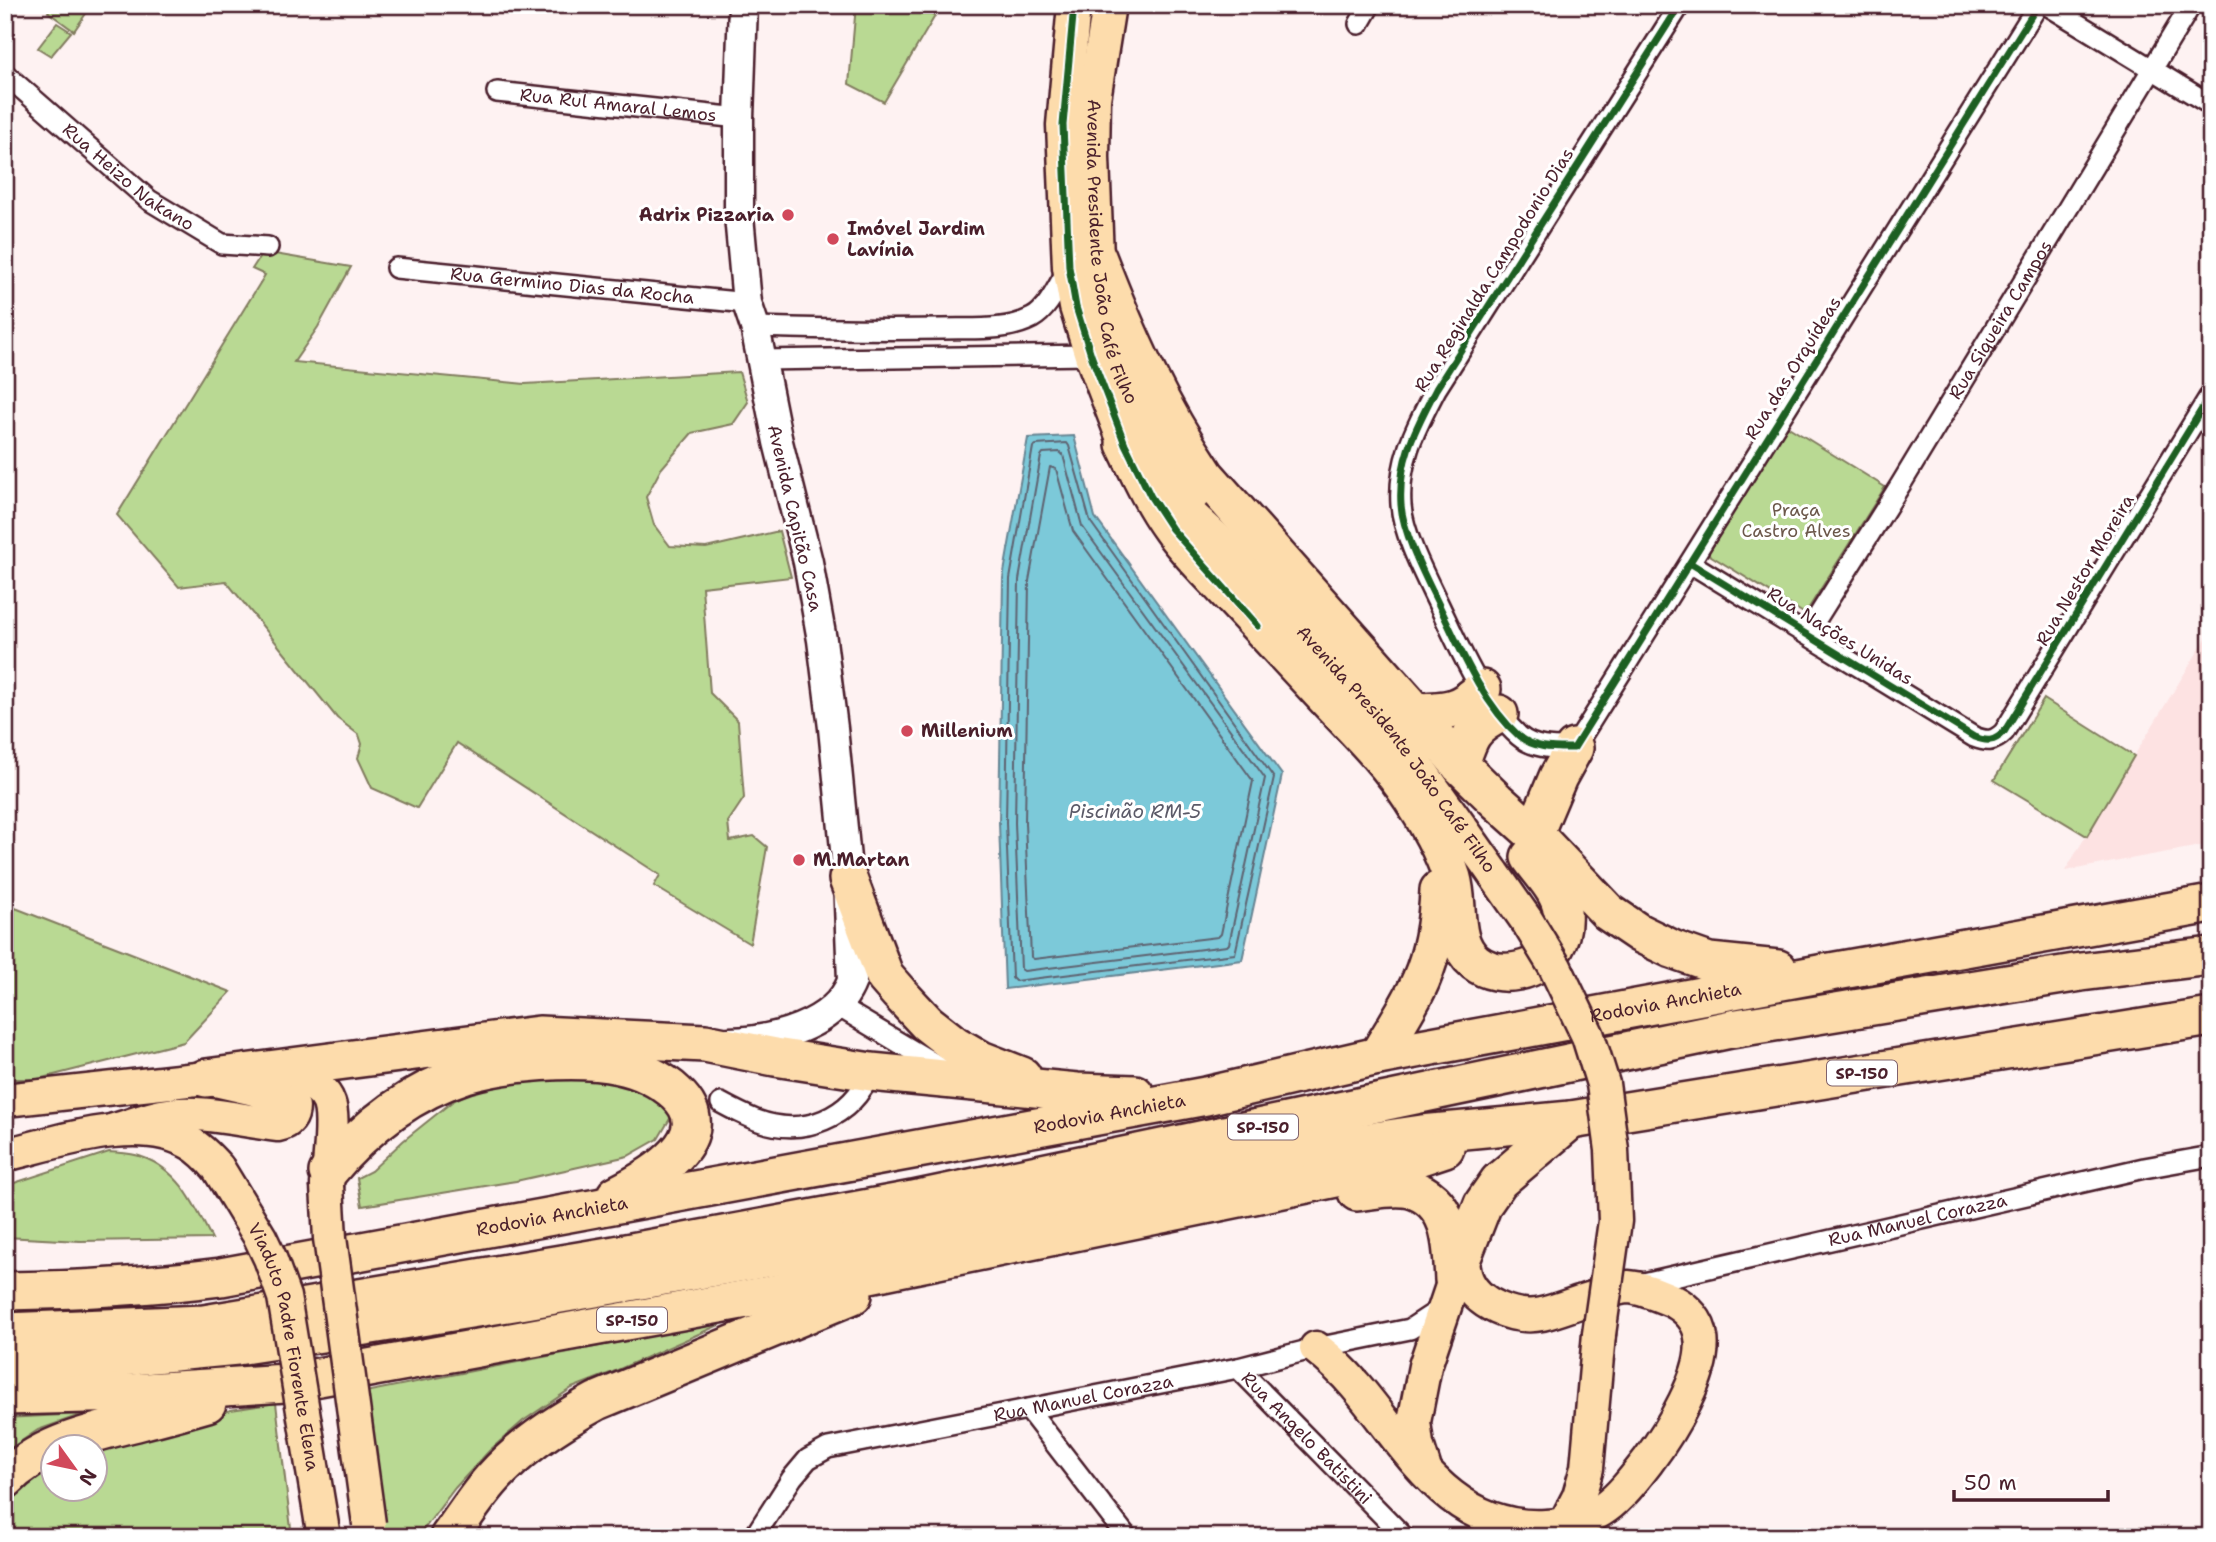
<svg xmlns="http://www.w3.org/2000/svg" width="2216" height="1542" viewBox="0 0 2216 1542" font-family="'Shantell Sans',sans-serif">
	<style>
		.built { fill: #fde2e2 }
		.green { fill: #b9d993; stroke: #827c5f; stroke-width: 2 }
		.water { fill: #7bc9d9; stroke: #678593; stroke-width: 2 }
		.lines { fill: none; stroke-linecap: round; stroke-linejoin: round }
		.shore { stroke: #5e6371; stroke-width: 2 }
		.street-casing { stroke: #4a1f2b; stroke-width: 24 }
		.secondary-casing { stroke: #4a1f2b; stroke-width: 33 }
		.primary-casing { stroke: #4a1f2b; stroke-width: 37 }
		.highway-casing { stroke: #4a1f2b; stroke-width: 42 }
		.street { stroke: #fff; stroke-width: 19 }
		.secondary { stroke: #fff; stroke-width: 28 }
		.primary { stroke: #fddcac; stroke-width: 32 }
		.highway { stroke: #fddcac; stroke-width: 37 }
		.primary-bridge-casing { stroke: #4a1f2b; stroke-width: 37; stroke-linecap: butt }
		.primary-bridge { stroke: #fddcac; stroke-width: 32 }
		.cycleway-casing { stroke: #fff; stroke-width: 11 }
		.cycleway { stroke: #1b5e20; stroke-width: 7 }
		.poi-dot { fill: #d1495b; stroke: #fff; stroke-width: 2.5 }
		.labels { text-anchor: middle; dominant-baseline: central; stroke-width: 6; stroke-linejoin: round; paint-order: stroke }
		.shield { fill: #fff; stroke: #80626b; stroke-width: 2 }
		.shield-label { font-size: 16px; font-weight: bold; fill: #4a1f2b }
		.street-label { font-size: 18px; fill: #4a1f2b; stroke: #fff }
		.poi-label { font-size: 18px; font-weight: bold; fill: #4a1f2b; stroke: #fff; text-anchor: start }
		.park-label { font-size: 18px; fill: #6b574a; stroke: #fff }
		.water-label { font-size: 19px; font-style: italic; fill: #5b5a68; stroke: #fff }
	</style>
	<rect width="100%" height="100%" fill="#fef2f2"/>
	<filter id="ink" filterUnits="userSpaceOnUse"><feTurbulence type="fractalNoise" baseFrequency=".0143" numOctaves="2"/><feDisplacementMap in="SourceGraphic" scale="14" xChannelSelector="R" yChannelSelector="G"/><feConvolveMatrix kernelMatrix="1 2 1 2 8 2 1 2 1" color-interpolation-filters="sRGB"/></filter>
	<g filter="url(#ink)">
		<path class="built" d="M2211,630V844L2065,871L2134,756Z"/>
		<g class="green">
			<path d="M53,5H77L87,12L74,31L48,12Z"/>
			<path d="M856,5H910L935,16L884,102L849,84Z"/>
			<path d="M57,23L71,32L51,56L38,48Z"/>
			<path d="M263,252L351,267L318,327L294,362L525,384L739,372L748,402L733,424L692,433L661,469L646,497L654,525L670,546L706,548L779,531L791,577L702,587L710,693L738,721L744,798L728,822L730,841L754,836L767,847L750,944L654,886L660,875L457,743L417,808L372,788L358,758L362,744L359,735L337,718L226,581L179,587L117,515L265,275L252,269Z"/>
			<path d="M1787,426L1885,487L1805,614L1708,554Z"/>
			<path d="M2044,699L2134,756L2087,836L1994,780Z"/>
			<path d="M5,904L231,992L184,1042L38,1079H5Z"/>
			<path d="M505,1075L640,1077L674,1112L658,1139L628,1156L516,1181L362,1206L357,1178L371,1171L403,1141L453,1101Z"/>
			<path d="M109,1152C119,1153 132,1153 142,1157C180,1170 195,1206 212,1239L80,1241L5,1237V1186Z"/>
			<path d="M728,1321L613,1372L572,1388L523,1421L489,1451L455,1488L418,1537H384L365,1392Z"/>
			<path d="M276,1403L292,1537H5V1500L35,1476L52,1468V1490H94L95,1450L231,1410Z"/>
			<path d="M83,1414L38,1430L5,1452V1418Z"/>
		</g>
		<path class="water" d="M1074,436L1095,517L1282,775L1242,960L1005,989L999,823L1003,578L1028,438Z"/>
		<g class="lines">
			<g class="shore">
				<path d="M1067,443L1069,446L1090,521L1274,778L1235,954L1015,981L1012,978L1006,823L1010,579L1033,447L1036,445Z"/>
				<path d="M1060,452L1063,455L1082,526L1265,778L1229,944L1227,946L1024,971L1021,969L1015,823L1019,580L1041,456L1043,453Z"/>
				<path d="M1050,467L1056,469L1073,531L1253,781L1221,934L1218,937L1034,959L1031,957L1025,823L1029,581Z"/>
			</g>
			<g class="street-casing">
				<g id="street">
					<path d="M1680,5L1436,389C1416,428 1398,459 1401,505C1403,533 1424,574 1436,599C1458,644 1481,702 1519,736C1534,749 1555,748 1574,748L2038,5"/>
					<path d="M2047,5L2211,105"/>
					<path d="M1359,24L1370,5"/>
					<path id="s1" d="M5,74L149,200L222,244L268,247"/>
					<path id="s2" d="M497,92L739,118"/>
					<path id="s3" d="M396,268L747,303"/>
					<path d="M755,327C817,329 880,330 942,329C971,328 1005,332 1032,318C1049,309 1059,283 1069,267"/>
					<path d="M761,360L1091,355"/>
					<path d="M1690,563L1974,737C1987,742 1994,742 2004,732L2211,394"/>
					<path id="s4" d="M1807,634L1901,484L2191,5"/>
					<path d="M836,1005L950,1073"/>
					<path d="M721,1103C732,1109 744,1115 756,1120C804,1138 851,1118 871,1072"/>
					<path id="s5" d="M1635,1285L2144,1168L2211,1156"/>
					<path id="s6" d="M1238,1368L1404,1537"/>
					<path d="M1028,1409L1127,1537"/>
					<path id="s7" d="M754,1537L792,1478L808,1459L828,1448L1238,1368L1316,1348L1410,1329L1445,1306"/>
				</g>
			</g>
			<g class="secondary-casing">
				<path id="secondary" d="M729,1042C772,1041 835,1026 852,981L848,879L833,728L822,640L808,562L778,442L755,327L747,303L739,216V118L743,5"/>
			</g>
			<g class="primary-casing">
				<g id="primary">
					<path id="s8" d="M1074,5L1063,125L1069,267L1076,307L1091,355L1125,444L1168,494L1231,552L1391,729L1494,874"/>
					<path id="s9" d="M1109,5L1094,99L1093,158L1097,257L1109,342L1118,374L1149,432L1193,495"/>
					<path d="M267,1083C277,1082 289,1079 300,1080C312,1082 325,1091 329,1103C335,1120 329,1165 327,1185"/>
					<path d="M5,1100L206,1078L267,1092L293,1107C293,1116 289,1123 278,1125C241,1121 200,1109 162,1116C146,1119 130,1126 114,1130"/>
					<path d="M5,1155C59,1142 139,1113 190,1143C201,1149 210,1159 218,1168"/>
					<path d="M1316,1348C1330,1359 1343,1371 1355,1385C1408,1447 1450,1532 1546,1526C1600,1523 1617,1501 1648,1461C1669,1433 1707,1372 1701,1337C1699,1321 1687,1308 1673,1301C1659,1295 1643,1288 1628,1287C1617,1287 1603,1294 1592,1298C1575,1303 1559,1310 1542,1314C1515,1320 1475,1304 1466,1277C1464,1271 1463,1263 1462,1256"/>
					<path d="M1424,1466L1417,1444L1414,1422L1425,1366L1454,1280"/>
					<path d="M1564,1525L1579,1496L1587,1468L1599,1334"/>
				</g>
			</g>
			<g class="highway-casing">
				<g id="highway">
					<path d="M1097,257C1128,337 1158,405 1206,476L1416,712L1460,765L1497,801L1534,834L1608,912L1639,933L1672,949L1709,962L1778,969"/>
					<path d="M1125,444C1139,473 1152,502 1171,528C1185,548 1203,566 1220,584C1255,622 1290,659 1325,697C1355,729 1387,760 1411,797C1426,819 1444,852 1452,878C1460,906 1450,941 1475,962C1499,981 1539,972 1555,947C1561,937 1563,923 1562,911C1560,891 1541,873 1530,857"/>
					<path d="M1416,712C1448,711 1459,711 1482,689"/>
					<path d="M1460,765C1469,737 1472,727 1499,714"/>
					<path d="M1534,834L1558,777L1574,748"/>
					<path d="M848,879L885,977L899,993L927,1023L955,1045L981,1060L1022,1076"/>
					<path d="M1378,1056C1392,1031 1410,1006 1421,980C1433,952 1438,920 1439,890"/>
					<path d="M206,1078L539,1035L705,1043L775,1057L871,1072L1077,1092L1135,1094"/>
					<path d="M328,1172C365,1127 410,1092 466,1074C506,1062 578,1056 619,1065C639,1069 661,1079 676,1093C723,1137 650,1178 616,1195"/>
					<path d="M1357,1192C1374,1190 1394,1185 1411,1189C1452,1201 1452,1245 1454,1280"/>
					<path d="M1456,1273L1483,1204L1499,1181L1571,1120"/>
					<path id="s10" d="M5,1291C78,1290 149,1286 221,1277L1206,1096L1378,1056L1825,973L2211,904"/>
					<path d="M5,1332L204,1324L615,1255L913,1200L1731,1029L2081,972L2211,956"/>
					<path d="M5,1368L237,1346L322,1333L526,1300L980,1221L1334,1147L1422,1134L1571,1120L2211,1017"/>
					<path d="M5,1396L130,1393L286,1383L763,1296L1385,1168L1445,1148"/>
					<path d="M5,1480C42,1442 95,1433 144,1420C165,1415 186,1409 207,1403"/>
					<path d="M449,1537C463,1518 476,1497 492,1479C521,1446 558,1422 597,1401L853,1295"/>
				</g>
			</g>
			<use href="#street" class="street"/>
			<use href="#secondary" class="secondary"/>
			<use href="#primary" class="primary"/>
			<use href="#highway" class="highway"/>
			<g class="primary-bridge-casing">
				<g id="primary-bridge">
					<path d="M1494,874L1527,921L1555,967L1588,1036L1603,1084L1612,1150L1615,1221L1599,1334"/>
					<path id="s11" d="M218,1168L260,1237L270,1258L284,1297L324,1537"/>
					<path d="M327,1186L330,1238L369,1524"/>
				</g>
			</g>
			<use href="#primary-bridge" class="primary-bridge"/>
			<g class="cycleway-casing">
				<g id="cycleway">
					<path d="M1074,5L1063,125L1069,267L1076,307L1091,355L1125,444L1151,497L1172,529L1258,626"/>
					<path d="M1680,5L1436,389C1416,428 1398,459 1401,505C1403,533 1424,574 1436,599C1458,644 1481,702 1519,736C1534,749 1555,748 1574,748L2038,5"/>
					<path d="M1690,563L1974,737C1987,742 1994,742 2004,732L2211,394"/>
				</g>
			</g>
			<use href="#cycleway" class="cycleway"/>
		</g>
	</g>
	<g class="poi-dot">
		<circle cx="788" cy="215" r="7"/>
		<circle cx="833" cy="239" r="7"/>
		<circle cx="907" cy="731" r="7"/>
		<circle cx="799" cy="860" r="7"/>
	</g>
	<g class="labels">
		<g class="shield">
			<rect x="1827" y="1060.5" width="70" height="25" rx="5"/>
			<rect x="1228" y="1114.5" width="70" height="25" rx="5"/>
			<rect x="597" y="1307.5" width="70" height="25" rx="5"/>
		</g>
		<g class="shield-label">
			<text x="1862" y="1073">SP-150</text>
			<text x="1263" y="1127">SP-150</text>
			<text x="632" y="1320">SP-150</text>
		</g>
		<g class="street-label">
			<text stroke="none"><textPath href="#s2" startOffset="122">Rua Rul Amaral Lemos</textPath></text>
			<text stroke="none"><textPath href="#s1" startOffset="161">Rua Heizo Nakano</textPath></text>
			<text stroke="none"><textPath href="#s9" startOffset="250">Avenida Presidente João Café Filho</textPath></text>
			<text transform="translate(1494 270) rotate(-58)">Rua Reginalda Campodonio Dias</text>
			<text stroke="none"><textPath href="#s3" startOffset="177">Rua Germino Dias da Rocha</textPath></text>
			<text stroke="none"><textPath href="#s4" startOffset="369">Rua Siqueira Campos</textPath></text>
			<text transform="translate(1793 368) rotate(-58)">Rua das Orquídeas</text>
			<text transform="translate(795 518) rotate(77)">Avenida Capitão Casa</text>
			<text transform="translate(2085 570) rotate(-59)">Rua Nestor Moreira</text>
			<text transform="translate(1840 636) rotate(32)">Rua Nações Unidas</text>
			<text stroke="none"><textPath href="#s8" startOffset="858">Avenida Presidente João Café Filho</textPath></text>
			<text stroke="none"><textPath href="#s10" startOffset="1687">Rodovia Anchieta</textPath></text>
			<text stroke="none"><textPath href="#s10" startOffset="1120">Rodovia Anchieta</textPath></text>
			<text stroke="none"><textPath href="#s10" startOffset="553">Rodovia Anchieta</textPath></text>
			<text stroke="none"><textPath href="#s5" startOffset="290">Rua Manuel Corazza</textPath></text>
			<text stroke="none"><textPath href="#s11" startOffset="194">Viaduto Padre Fiorente Elena</textPath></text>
			<text stroke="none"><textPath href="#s7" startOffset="378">Rua Manuel Corazza</textPath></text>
			<text stroke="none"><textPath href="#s6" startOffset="98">Rua Angelo Batistini</textPath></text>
		</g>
		<g class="poi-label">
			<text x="774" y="215" text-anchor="end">Adrix Pizzaria</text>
			<text x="847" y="229">Imóvel Jardim<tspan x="847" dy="21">Lavínia</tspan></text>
			<text x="921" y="731">Millenium</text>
			<text x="813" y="860">M.Martan</text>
		</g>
		<g class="park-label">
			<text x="1796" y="510">Praça<tspan x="1796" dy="21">Castro Alves</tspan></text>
		</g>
		<g class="water-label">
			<text x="1135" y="811">Piscinão RM-5</text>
		</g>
	</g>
	<rect width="2216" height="1542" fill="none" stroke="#fff" stroke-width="28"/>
	<rect x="14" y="14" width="2188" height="1514" fill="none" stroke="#4a1f2b" stroke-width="2.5" filter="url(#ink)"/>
	<g transform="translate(74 1468) rotate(123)"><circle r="33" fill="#ffffff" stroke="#b7a5aa" stroke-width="2"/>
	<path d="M0-5L12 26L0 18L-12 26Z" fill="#d1495b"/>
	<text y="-10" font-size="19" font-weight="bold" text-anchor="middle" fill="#4a1f2b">N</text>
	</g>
	<path d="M1954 1490v10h154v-10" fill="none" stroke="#4a1f2b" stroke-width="3.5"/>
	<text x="1964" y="1490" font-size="21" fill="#4a1f2b" stroke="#ffffff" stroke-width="5" paint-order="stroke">50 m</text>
</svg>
